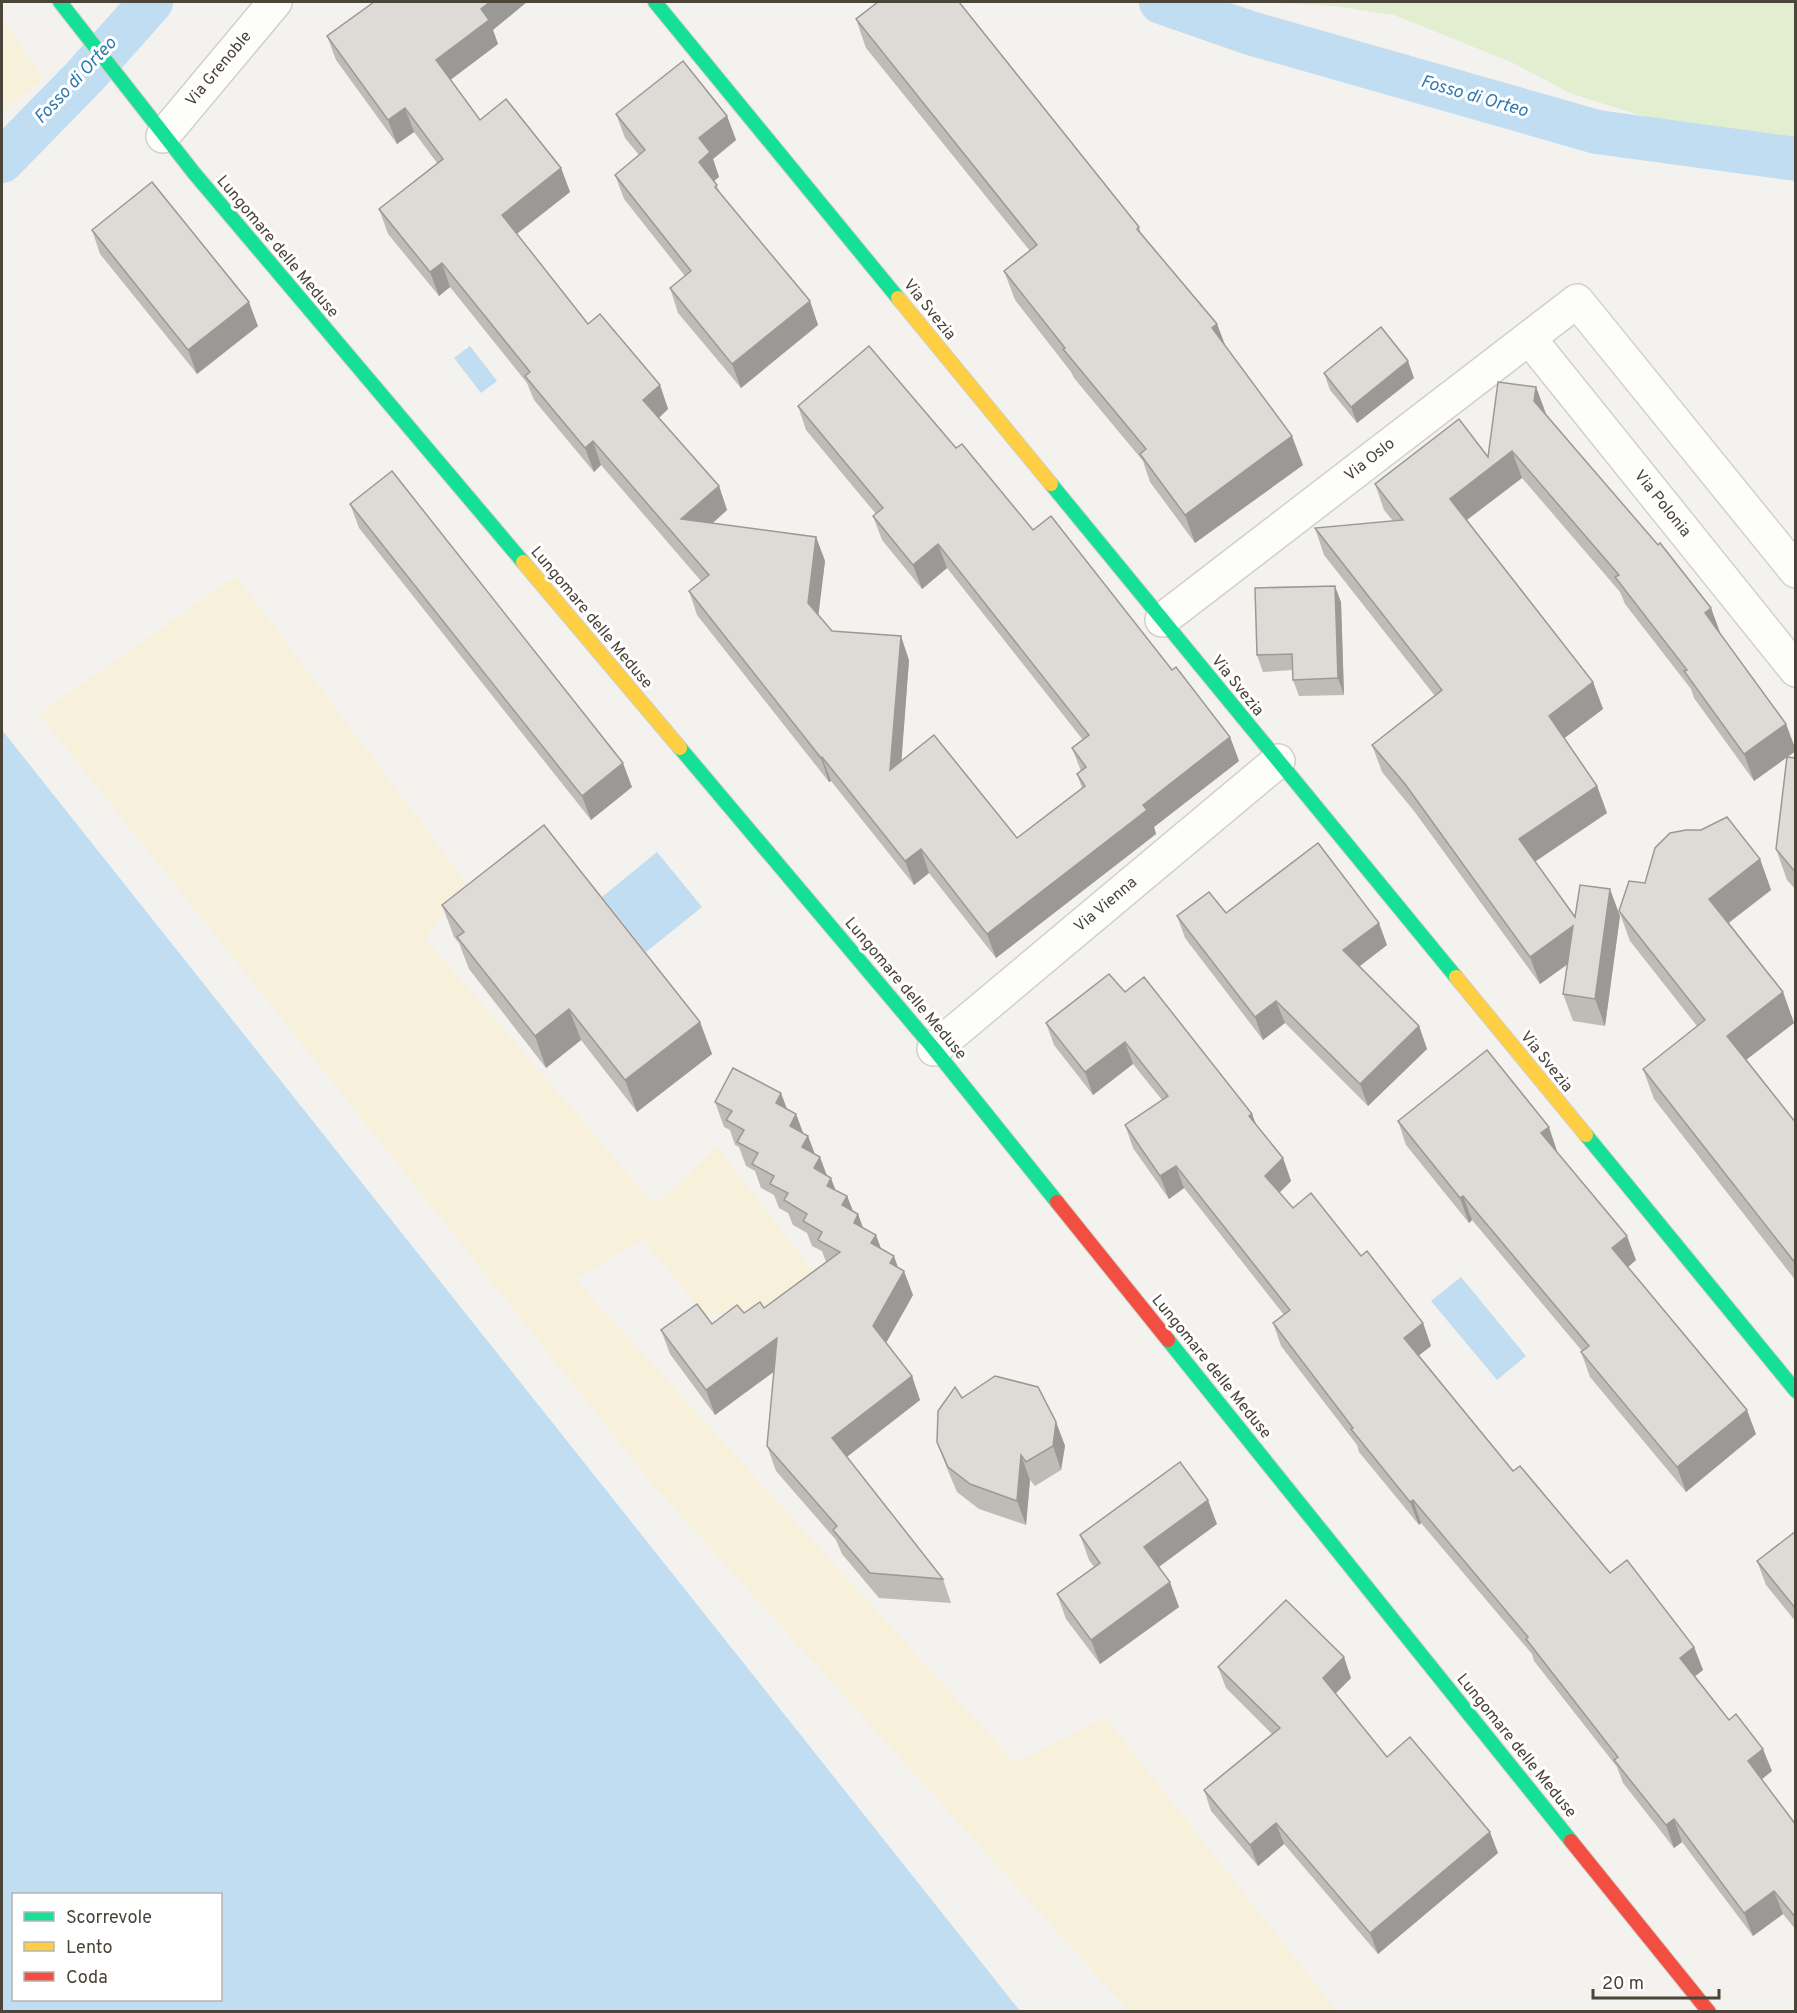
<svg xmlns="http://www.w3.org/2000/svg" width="1797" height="2013" viewBox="0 0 1797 2013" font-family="Overpass,sans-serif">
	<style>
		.green { fill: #e1eecf }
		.sand { fill: #f7f0da }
		.water { fill: #c0ddf1; fill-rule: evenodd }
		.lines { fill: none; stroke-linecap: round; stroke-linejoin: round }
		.canal { stroke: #c0ddf1; stroke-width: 44 }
		.street-casing { stroke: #d2d0cb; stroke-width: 36 }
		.fast-casing { stroke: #d3cfc5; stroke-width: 16 }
		.slow-casing { stroke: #d3cfc5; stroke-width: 16 }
		.jam-casing { stroke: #d3cfc5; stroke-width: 16 }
		.street { stroke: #fdfdfc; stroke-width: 33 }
		.fast { stroke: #16e098; stroke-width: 14 }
		.slow { stroke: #ffcf43; stroke-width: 14 }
		.jam { stroke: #f24e42; stroke-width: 14 }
		.wall { fill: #bfbcb8 }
		.shaded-wall { fill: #9b9996 }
		.building { fill: #dedbd6; stroke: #9b9996; stroke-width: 1.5 }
		.labels { text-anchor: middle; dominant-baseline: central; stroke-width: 6; stroke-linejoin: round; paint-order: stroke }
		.street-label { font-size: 16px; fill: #4b4439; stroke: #fff }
		.water-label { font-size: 18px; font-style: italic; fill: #2e7ab2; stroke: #fff }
	</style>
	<rect width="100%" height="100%" fill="#f4f2ee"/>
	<path class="green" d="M1262,2H1795V142L1726,138L1646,117L1572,94L1511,62L1394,15L1333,6Z"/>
	<g class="sand">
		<path d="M2,18L43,79L2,112Z"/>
		<path d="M236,576L468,885L425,938L655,1205L717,1147L840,1306L704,1315L643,1239L575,1279L1015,1763L1105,1717L1337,2011H1129L655,1487L39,714Z"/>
	</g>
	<g class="water">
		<path d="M470,346L497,381L481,393L454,358Z"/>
		<path d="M2,730L1020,2011H2ZM14,1894H220V2000H14Z"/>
		<path d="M657,852L702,907L646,952L602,897Z"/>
		<path d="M1461,1277L1526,1356L1497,1380L1431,1301Z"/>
	</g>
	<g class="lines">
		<g class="canal">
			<path d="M1161,2L1250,33L1597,132L1796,159"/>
			<path d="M2,161L85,76L151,2"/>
		</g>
		<g class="street-casing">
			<g id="street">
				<path d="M163,136L275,2"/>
				<path d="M1529,338L1796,670"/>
				<path d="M1162,620L1577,301L1796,571"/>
				<path d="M934,1049L1278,761"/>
			</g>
		</g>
		<g class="fast-casing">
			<g id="fast">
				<path d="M60,2L194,173L523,562"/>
				<path d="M655,2L898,298"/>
				<path d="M1051,484L1456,977"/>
				<path d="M680,748L934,1049L1057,1202"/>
				<path d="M1586,1135L1796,1391"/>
				<path d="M1168,1340L1571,1841"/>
			</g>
		</g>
		<g class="slow-casing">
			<g id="slow">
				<path d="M898,298L1051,484"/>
				<path d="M523,562L680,748"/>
				<path d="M1456,977L1586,1135"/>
			</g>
		</g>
		<g class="jam-casing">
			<g id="jam">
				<path d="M1057,1202L1168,1340"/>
				<path d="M1571,1841L1709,2012"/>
			</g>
		</g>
		<use href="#street" class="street"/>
		<use href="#fast" class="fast"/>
		<use href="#slow" class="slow"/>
		<use href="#jam" class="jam"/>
	</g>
	<g class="wall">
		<path d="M856,19L1139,227L1141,233L1217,324L1225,345L1303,465L1195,543L1150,482L1143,461L1074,378L1071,372L1015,300L1004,271L1030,251L866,48Z"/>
		<path d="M493,30L498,44L450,80L480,120L561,168L570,192L517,234L588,324L660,385L668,409L659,418L719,486L727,510L713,523L816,537L825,561L818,615L832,631L909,660L901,761L1017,838L1082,788L1077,774L1081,771L1072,748L1083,740L947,568L922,589L882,540L873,516L876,514L806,430L798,406L956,448L1033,530L1172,670L1230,737L1239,761L1154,827L1156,834L996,958L929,873L914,885L831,781L829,782L697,615L689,591L701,581L601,465L594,472L534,400L527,383L450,287L439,296L388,234L379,209L437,163L414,132L397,144L336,60L327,36Z"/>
		<path d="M616,114L727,116L736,140L713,159L719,177L714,181L721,194L810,301L818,325L741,388L678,313L670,288L685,276L624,199L615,175L639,155L625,138Z"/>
		<path d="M92,230L258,326L197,374L100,254Z"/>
		<path d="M1324,373L1414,378L1357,423L1330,390Z"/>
		<path d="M1536,387L1546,414L1711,608L1719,632L1786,724L1796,750L1787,757L1796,758V890L1787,880L1776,849L1787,757L1754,781L1694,698L1691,689L1625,604L1620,592L1522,478L1467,520L1593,682L1603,709L1564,738L1597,786L1607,813L1535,862L1575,917L1620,916L1605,1026L1573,1021L1563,994L1568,964L1540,984L1414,811L1382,772L1372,745L1435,696L1324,555L1315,528L1393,521L1384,510L1375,484L1488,457Z"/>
		<path d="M350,504L632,787L591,820L359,528Z"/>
		<path d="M1341,602L1344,695L1299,696L1293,680V670L1263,672L1257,655Z"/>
		<path d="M1760,859L1771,890L1729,923L1783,992L1794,1023L1746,1060L1796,1123V1281L1654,1099L1643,1069L1697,1026L1630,941L1619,911L1645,883Z"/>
		<path d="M442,905L700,1022L712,1054L637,1112L581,1040L546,1068L469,969L459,943L454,937Z"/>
		<path d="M1226,913L1387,945L1359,966L1419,1026L1427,1049L1368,1106L1285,1023L1263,1040L1185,938L1177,916Z"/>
		<path d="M1125,992L1252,1114L1256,1124L1283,1158L1291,1181L1279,1193L1293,1208L1361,1256L1423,1323L1431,1346L1419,1355L1513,1471L1610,1573L1694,1647L1703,1670L1695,1676L1729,1720L1772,1771L1761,1779L1796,1825V1930L1783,1914L1753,1936L1682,1842L1674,1848L1623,1783L1617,1767L1534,1661L1532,1654L1421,1523L1419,1525L1359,1452L1357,1445L1281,1346L1273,1323L1284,1315L1184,1188L1169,1199L1133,1148L1125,1125L1162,1100L1133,1064L1093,1095L1054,1045L1046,1023Z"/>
		<path d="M715,1102L787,1109L796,1114L803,1133L808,1136L815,1154L835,1190L847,1196L853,1211L858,1214L863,1228L898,1268L913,1295L886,1343L912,1376L920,1400L847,1457L943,1579L951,1603L879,1598L842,1554L836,1540L776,1471L767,1446L774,1371L715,1415L670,1354L661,1330L712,1324L764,1308L826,1262L822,1251L812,1246L807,1233L793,1225L788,1213L779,1208L774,1195L761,1188L755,1171L746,1166L739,1147L735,1145L730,1130L724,1127Z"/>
		<path d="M1398,1121L1557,1151V1152L1636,1260L1628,1267L1756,1434L1686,1492L1590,1377L1581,1352L1582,1351L1472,1220L1469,1223L1406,1145Z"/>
		<path d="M962,1398L1056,1422L1065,1446L1061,1470L1035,1486L1030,1480L1026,1525L979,1509L957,1492L946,1466L937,1442Z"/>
		<path d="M1217,1524L1158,1567L1179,1607L1100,1664L1066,1619L1057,1594L1094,1567L1089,1560L1080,1535Z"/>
		<path d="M1796,1531V1622L1766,1585L1757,1561Z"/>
		<path d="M1218,1667L1351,1678L1335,1694L1387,1757L1498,1853L1378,1954L1284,1844L1258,1866L1211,1811L1204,1790L1272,1734L1226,1688Z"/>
	</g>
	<g class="shaded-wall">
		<path d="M490,2H527L493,30L498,44L445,84L436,60L481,9Z"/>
		<path d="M405,108L414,132L397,144L388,120Z"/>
		<path d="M727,116L736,140L713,159L719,177L707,186L699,162V138Z"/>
		<path d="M561,168L570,192L510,239L502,215Z"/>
		<path d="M442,263L450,287L439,296L430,272Z"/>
		<path d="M810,301L818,325L741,388L732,364Z"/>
		<path d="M249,302L258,326L197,374L188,350Z"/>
		<path d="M1217,324L1228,353L1212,328Z"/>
		<path d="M1408,361L1414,378L1357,423L1351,407Z"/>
		<path d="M660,385L668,409L652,424L643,400Z"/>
		<path d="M1536,387L1546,414L1544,428L1534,401Z"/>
		<path d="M1292,436L1303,465L1195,543L1185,515Z"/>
		<path d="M593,441L601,465L594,472L585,448Z"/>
		<path d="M1512,451L1522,478L1460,525L1450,499Z"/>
		<path d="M719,486L727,510L690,543L681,519Z"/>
		<path d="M816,537L825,561L817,627L808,603Z"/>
		<path d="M938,544L947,568L922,589L913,565Z"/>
		<path d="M1335,586L1341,602L1344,695L1338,678Z"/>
		<path d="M1711,608L1721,635L1705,613Z"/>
		<path d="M901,636L909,660L899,794L890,770Z"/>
		<path d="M1593,682L1603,709L1558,743L1549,716Z"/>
		<path d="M1786,724L1796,751L1754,781L1744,754Z"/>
		<path d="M1230,737L1239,761L1154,827L1156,834L996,958L987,934L1143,805Z"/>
		<path d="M822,757L831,781L829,782L821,758Z"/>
		<path d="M623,763L632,787L591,820L582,796Z"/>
		<path d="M1597,786L1607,813L1528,866L1519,839Z"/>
		<path d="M921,849L929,873L914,885L905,861Z"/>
		<path d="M1760,859L1771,890L1720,929L1709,899Z"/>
		<path d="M1610,889L1620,916L1605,1026L1595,999Z"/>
		<path d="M1379,923L1387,945L1351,973L1343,950Z"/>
		<path d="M1573,926L1583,953L1540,984L1530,957Z"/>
		<path d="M1783,992L1794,1023L1738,1066L1727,1036Z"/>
		<path d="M1276,1001L1285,1023L1263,1040L1255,1017Z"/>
		<path d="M569,1009L581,1040L546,1068L535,1036Z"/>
		<path d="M700,1022L712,1054L637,1112L625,1080Z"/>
		<path d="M1419,1026L1427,1049L1368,1106L1360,1084Z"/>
		<path d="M1125,1042L1133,1064L1093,1095L1085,1072Z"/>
		<path d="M781,1093L790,1117L776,1103Z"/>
		<path d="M796,1114L805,1138L790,1126Z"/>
		<path d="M1252,1114L1260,1136L1249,1116Z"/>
		<path d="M1549,1127L1557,1151L1550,1157L1541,1133Z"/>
		<path d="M808,1136L817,1160L802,1147Z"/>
		<path d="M820,1157L829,1181L814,1168Z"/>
		<path d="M1283,1158L1291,1181L1273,1199L1265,1176Z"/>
		<path d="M1176,1166L1184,1188L1169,1199L1160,1176Z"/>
		<path d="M831,1178L840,1202L827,1186Z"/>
		<path d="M847,1196L856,1219L858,1214L867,1239L851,1230L842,1205Z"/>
		<path d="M1463,1196L1472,1220L1469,1223L1460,1198Z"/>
		<path d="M876,1235L885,1259L871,1243Z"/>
		<path d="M1627,1236L1636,1260L1621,1273L1612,1248Z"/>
		<path d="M894,1256L901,1276L904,1271L913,1295L882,1350L873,1326L890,1263Z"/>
		<path d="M1423,1323L1431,1346L1413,1360L1404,1338Z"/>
		<path d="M777,1338L786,1363L715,1415L706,1390Z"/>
		<path d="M912,1376L920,1400L840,1462L832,1438Z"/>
		<path d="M1747,1410L1756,1434L1686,1492L1677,1467Z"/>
		<path d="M1056,1422L1065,1446L1061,1470L1053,1446Z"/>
		<path d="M1021,1455L1030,1480L1026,1525L1017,1501Z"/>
		<path d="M1208,1500L1217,1524L1152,1572L1144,1547Z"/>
		<path d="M1413,1500L1421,1523L1419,1525L1410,1502Z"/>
		<path d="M1170,1582L1179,1607L1100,1664L1091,1640Z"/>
		<path d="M1694,1647L1703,1670L1689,1681L1680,1658Z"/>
		<path d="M1344,1657L1351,1678L1330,1699L1323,1678Z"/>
		<path d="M1763,1749L1772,1771L1756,1784L1748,1761Z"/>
		<path d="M1674,1819L1682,1842L1674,1848L1666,1825Z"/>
		<path d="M1276,1823L1284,1844L1258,1866L1250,1845Z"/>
		<path d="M1490,1832L1498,1853L1378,1954L1370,1933Z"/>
		<path d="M1774,1891L1783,1914L1753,1936L1744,1913Z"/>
	</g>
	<g class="building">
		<path d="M374,2H490L481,9L489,20L436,60L480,120L506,99L561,168L502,215L588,324L600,314L660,385L643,400L719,486L681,519L816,537L808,603L832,631L901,636L890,770L934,735L1017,838L1085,786L1077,774L1086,767L1072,748L1089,735L938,544L913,565L873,516L883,508L798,406L869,346L956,448L962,444L1033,530L1051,516L1172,670L1176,667L1230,737L1143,805L1147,810L987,934L921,849L905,861L822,757L821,758L689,591L709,575L593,441L585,448L525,376L530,372L442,263L430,272L379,209L443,159L405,108L388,120L327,36Z"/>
		<path d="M878,2H959L1139,227L1137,229L1217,324L1212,328L1292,436L1185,515L1140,454L1146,449L1063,349L1065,348L1004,271L1037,245L856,19Z"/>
		<path d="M683,61L727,116L699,138L710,152L699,162L717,185L715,187L810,301L732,364L670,288L691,271L615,175L645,150L616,114Z"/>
		<path d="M152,182L249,302L188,350L92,230Z"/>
		<path d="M1381,327L1408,361L1351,407L1324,373Z"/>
		<path d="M1498,382L1536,387L1534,401L1658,545L1660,543L1711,608L1705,613L1786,724L1744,754L1684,671L1687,670L1615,577L1619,575L1512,451L1450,499L1593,682L1549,716L1597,786L1519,839L1575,917L1580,885L1610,889L1595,999L1563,994L1573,926L1530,957L1405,784L1372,745L1442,690L1315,528L1403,520L1375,484L1459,419L1488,457Z"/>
		<path d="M392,471L623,763L582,796L350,504Z"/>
		<path d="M1335,586L1338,678L1293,680L1292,654L1257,655L1255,588Z"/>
		<path d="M1787,757L1796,758V873L1776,849Z"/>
		<path d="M1727,817L1760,859L1709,899L1783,992L1727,1036L1796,1123V1264L1643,1069L1705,1020L1619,911L1629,881L1645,883L1655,848L1670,833L1686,830H1701Z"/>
		<path d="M544,825L700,1022L625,1080L569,1009L535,1036L457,937L464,932L442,905Z"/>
		<path d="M1318,843L1379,923L1343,950L1419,1026L1360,1084L1276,1001L1255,1017L1177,916L1209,892L1226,913Z"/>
		<path d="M1109,974L1125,992L1144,977L1252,1114L1249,1116L1283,1158L1265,1176L1293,1208L1311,1193L1361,1256L1367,1251L1423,1323L1404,1338L1513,1471L1520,1466L1610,1573L1627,1560L1694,1647L1680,1658L1729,1720L1736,1714L1763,1749L1748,1761L1796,1825V1918L1774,1891L1744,1913L1674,1819L1666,1825L1614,1760L1618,1757L1526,1639L1528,1637L1413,1500L1410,1502L1351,1429L1353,1428L1273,1323L1290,1310L1176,1166L1160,1176L1125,1125L1168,1096L1125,1042L1085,1072L1046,1023Z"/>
		<path d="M1487,1050L1549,1127L1541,1133L1627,1236L1612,1248L1747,1410L1677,1467L1581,1352L1589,1346L1463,1196L1460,1198L1398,1121Z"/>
		<path d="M733,1068L781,1093L776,1103L796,1114L790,1126L808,1136L802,1147L820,1157L814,1168L831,1178L827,1186L847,1196L842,1205L858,1214L854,1223L876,1235L871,1243L894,1256L890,1263L904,1271L873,1326L912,1376L832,1438L943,1579L870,1573L833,1530L837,1526L767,1446L777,1338L706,1390L661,1330L697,1304L712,1324L737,1305L744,1313L760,1302L764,1308L840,1252L818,1240L822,1232L803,1221L807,1214L784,1200L788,1193L770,1184L774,1176L752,1164L758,1153L737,1142L744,1130L726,1120L732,1111L715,1102Z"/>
		<path d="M995,1376L1038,1387L1056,1422L1053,1446L1026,1462L1021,1455L1017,1501L970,1484L948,1467L937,1442L938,1411L955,1387L962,1398Z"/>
		<path d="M1180,1462L1208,1500L1144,1547L1170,1582L1091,1640L1057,1594L1100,1563L1080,1535Z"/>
		<path d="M1796,1531V1609L1757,1561Z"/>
		<path d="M1286,1600L1344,1657L1323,1678L1387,1757L1410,1737L1490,1832L1370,1933L1276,1823L1250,1845L1204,1790L1280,1728L1218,1667Z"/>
	</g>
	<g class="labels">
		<g class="street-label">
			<text transform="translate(219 69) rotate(-50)">Via Grenoble</text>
			<text transform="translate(277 247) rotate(50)">Lungomare delle Meduse</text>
			<text transform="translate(929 310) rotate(51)">Via Svezia</text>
			<text transform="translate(1370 460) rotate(-38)">Via Oslo</text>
			<text transform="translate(1662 504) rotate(51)">Via Polonia</text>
			<text transform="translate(591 618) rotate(50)">Lungomare delle Meduse</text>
			<text transform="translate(1237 686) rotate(51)">Via Svezia</text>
			<text transform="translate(1106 905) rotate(-40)">Via Vienna</text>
			<text transform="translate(905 989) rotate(50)">Lungomare delle Meduse</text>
			<text transform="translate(1546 1062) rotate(51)">Via Svezia</text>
			<text transform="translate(1211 1367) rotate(51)">Lungomare delle Meduse</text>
			<text transform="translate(1516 1746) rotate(51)">Lungomare delle Meduse</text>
		</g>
		<g class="water-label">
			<text transform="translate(76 81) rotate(-47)">Fosso di Orteo</text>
			<text transform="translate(1474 97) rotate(16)">Fosso di Orteo</text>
		</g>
	</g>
	<rect width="1797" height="2013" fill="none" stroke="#4b4439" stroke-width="6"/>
	<rect x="12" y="1893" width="210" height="108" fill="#ffffff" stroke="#b7b4b0" stroke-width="1.5"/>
	<rect x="24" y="1912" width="30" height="9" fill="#16e098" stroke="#b7b4b0" stroke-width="1.5"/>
	<text x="66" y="1923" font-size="18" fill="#4b4439">Scorrevole</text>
	<rect x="24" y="1942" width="30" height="9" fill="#ffcf43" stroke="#b7b4b0" stroke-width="1.5"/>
	<text x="66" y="1953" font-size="18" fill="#4b4439">Lento</text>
	<rect x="24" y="1972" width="30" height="9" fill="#f24e42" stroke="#b7b4b0" stroke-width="1.5"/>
	<text x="66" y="1983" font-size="18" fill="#4b4439">Coda</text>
	<path d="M1593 1989v9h126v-9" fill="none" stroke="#4b4439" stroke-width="3"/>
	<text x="1602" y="1989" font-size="18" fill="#4b4439" stroke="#ffffff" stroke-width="4.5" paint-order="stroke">20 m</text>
</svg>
